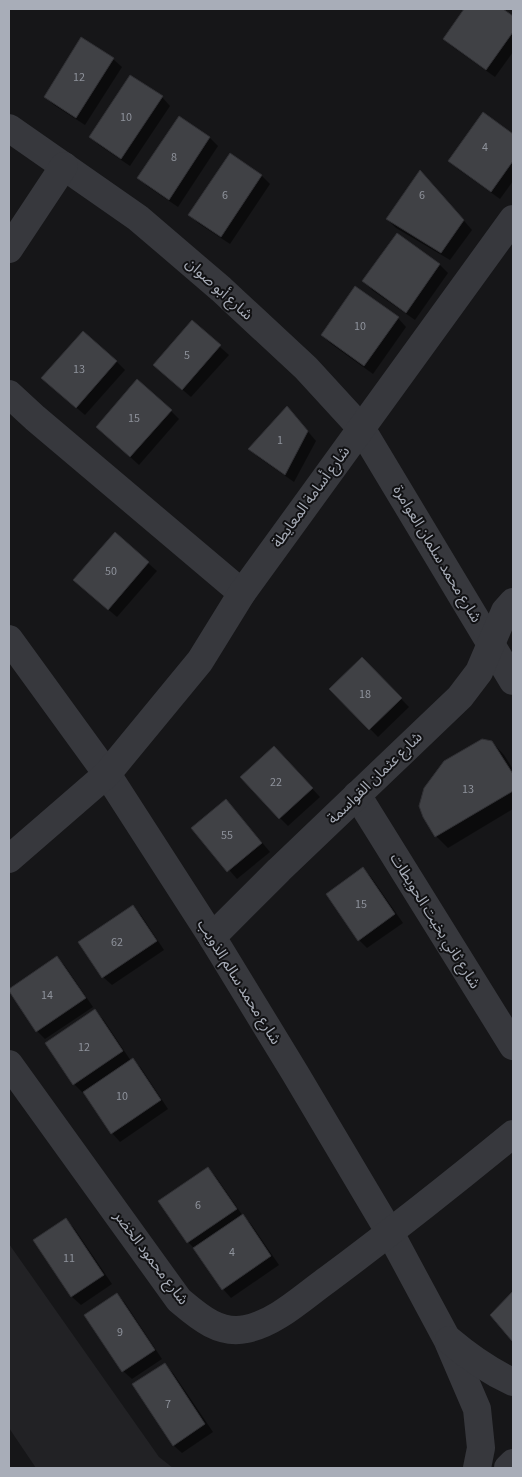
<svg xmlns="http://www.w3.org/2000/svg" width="522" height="1477" viewBox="0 0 522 1477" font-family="'Source Sans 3','Noto Sans Arabic',sans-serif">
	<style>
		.built { fill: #222225 }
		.shadow { fill: #0007 }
		.building { fill: #404145; stroke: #303034 }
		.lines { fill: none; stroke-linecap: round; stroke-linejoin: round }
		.minor { stroke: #37383d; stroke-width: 28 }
		.tertiary { stroke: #37383d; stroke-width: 28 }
		.labels { text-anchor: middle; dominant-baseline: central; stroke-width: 4; stroke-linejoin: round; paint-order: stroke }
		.number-label { font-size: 12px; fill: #8e929b }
		.street-label { font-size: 15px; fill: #a8adb8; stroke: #111113 }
	</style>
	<rect width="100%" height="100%" fill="#161618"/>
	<path class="built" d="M9,1244L159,1457L173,1468H36L9,1428Z"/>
	<g class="shadow">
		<path d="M466,9H501L513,17V52L495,77L453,47L444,39Z"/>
		<path d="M113,59L122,67L85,125L54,105L45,97Z"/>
		<path d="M162,97L170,106L130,166L99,145L90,137Z"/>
		<path d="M483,114L513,135V181L500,199L458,169L450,161Z"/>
		<path d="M179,117L210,138L218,146L178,207L147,186L139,177Z"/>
		<path d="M230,155L262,176L270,184L230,244L198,223L190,215Z"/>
		<path d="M429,180L472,230L450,260L396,228L387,219Z"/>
		<path d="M397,234L440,265L448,273L415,320L372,290L364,281Z"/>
		<path d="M398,318L406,327L373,374L330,343L322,335Z"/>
		<path d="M192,322L229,355L191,397L163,373Z"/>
		<path d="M116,361L125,370L85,415L51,386Z"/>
		<path d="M171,411L179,419L139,465L106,435Z"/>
		<path d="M295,416L316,441L294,482L258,457L250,449Z"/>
		<path d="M115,534L157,571L117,617L83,588Z"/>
		<path d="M362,659L409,707L378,737L331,689Z"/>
		<path d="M492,742L504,755L513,769V809L448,848L436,836Z"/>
		<path d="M282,756L320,797L288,826L280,818Z"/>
		<path d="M226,800L270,852L237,879L193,828Z"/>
		<path d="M363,869L371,877L403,923L367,948L359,940Z"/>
		<path d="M133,907L141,915L164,950L112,985L103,977Z"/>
		<path d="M57,957L65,966L93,1007L45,1039L37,1031Z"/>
		<path d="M95,1011L103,1019L131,1061L133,1060L141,1068L168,1109L120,1142L112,1133L84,1092L83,1093L74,1084L47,1044Z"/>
		<path d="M208,1169L216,1177L243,1216L251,1224L279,1265L231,1298L223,1289L195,1249L188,1242Z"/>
		<path d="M66,1220L74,1228L112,1284L81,1305L72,1297L35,1241Z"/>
		<path d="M117,1294L125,1303L162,1359L132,1379L123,1371Z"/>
		<path d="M164,1364L173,1373L213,1432L182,1453L173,1445Z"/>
	</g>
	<g class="building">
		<path d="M464,9H503L513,16V32L486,70L443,39Z"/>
		<path d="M81,37L114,58L76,118L44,97Z"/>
		<path d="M130,75L163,96L121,159L89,137Z"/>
		<path d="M483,112L513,134V161L491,192L448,161Z"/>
		<path d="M179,116L210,137L169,200L137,178Z"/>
		<path d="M230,153L262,175L221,237L188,215Z"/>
		<path d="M420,170L464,220L441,253L386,219Z"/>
		<path d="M397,233L440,264L406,313L362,281Z"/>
		<path d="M355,286L399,317L364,366L321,335Z"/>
		<path d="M192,320L221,345L182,390L153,365Z"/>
		<path d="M83,331L117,361L76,408L41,378Z"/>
		<path d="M137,379L172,410L130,457L96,427Z"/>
		<path d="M287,406L308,431L285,475L248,449Z"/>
		<path d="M115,532L149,562L108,610L73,580Z"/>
		<path d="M362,657L402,698L369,730L329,689Z"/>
		<path d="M482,739L492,741L513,774V791L435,837L423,817L419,806L424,788L444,761Z"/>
		<path d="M274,746L313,788L279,819L240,777Z"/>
		<path d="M226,799L262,843L227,872L191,828Z"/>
		<path d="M363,867L395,914L358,941L326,894Z"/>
		<path d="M133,905L157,941L102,978L78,942Z"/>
		<path d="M57,956L86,998L36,1032L9,991V989Z"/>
		<path d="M95,1009L123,1051L73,1085L45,1043Z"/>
		<path d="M133,1058L161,1100L111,1134L83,1092Z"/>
		<path d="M208,1167L237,1209L187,1243L158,1201Z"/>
		<path d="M243,1214L271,1256L222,1290L193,1248Z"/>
		<path d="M66,1218L104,1275L71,1297L33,1240Z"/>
		<path d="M513,1291V1341H512L490,1315Z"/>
		<path d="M117,1293L155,1350L122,1372L84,1315Z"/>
		<path d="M165,1363L205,1424L173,1446L132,1384Z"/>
	</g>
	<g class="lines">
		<g class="minor">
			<path d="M9,128L138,218L221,289L306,368L361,428L513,681"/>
			<path d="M9,249L64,166"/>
			<path d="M9,394L35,418L242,593"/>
			<path d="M9,639L107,774L212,937L295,1073L390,1233L447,1339L477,1409L481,1448L477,1468"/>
			<path d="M357,795L513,1046"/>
			<path d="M9,859L107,774L200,661L242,593L513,219"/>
			<path d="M212,937L279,870L460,697L479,672L505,611L513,602"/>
			<path d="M9,1064L179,1300C198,1316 219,1335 246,1329C276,1323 303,1297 327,1280C390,1233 452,1184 513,1134"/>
			<path d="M449,1340C469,1357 489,1371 513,1382"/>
		</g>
		<path class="tertiary" d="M508,1468L513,1463"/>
	</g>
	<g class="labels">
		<g class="number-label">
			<text x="79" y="77">12</text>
			<text x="126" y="117">10</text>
			<text x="485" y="147">4</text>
			<text x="174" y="157">8</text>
			<text x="225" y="195">6</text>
			<text x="422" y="195">6</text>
			<text x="360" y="326">10</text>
			<text x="187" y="355">5</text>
			<text x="79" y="369">13</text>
			<text x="134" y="418">15</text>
			<text x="280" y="440">1</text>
			<text x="111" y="571">50</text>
			<text x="365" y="694">18</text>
			<text x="276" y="782">22</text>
			<text x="468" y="789">13</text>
			<text x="227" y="835">55</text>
			<text x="361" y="904">15</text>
			<text x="117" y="942">62</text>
			<text x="47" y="995">14</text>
			<text x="84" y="1047">12</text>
			<text x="122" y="1096">10</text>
			<text x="198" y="1205">6</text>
			<text x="232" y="1252">4</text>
			<text x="69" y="1258">11</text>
			<text x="120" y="1332">9</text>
			<text x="168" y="1404">7</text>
		</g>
		<g class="street-label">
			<text transform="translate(219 289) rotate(42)">شارع أبو صوان</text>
			<text transform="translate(311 497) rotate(-54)">شارع أسامة المعايطة</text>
			<text transform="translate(437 554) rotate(59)">شارع محمد سلمان العوامرة</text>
			<text transform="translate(375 778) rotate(-44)">شارع عثمان القواسمة</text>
			<text transform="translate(435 921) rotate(58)">شارع ثاني بخيت الحويطات</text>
			<text transform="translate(239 982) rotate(58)">شارع محمد سالم الذويب</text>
			<text transform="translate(151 1258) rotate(53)">شارع محمود الخضر</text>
		</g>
	</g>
	<rect width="522" height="1477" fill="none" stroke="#a8adb8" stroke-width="20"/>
</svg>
